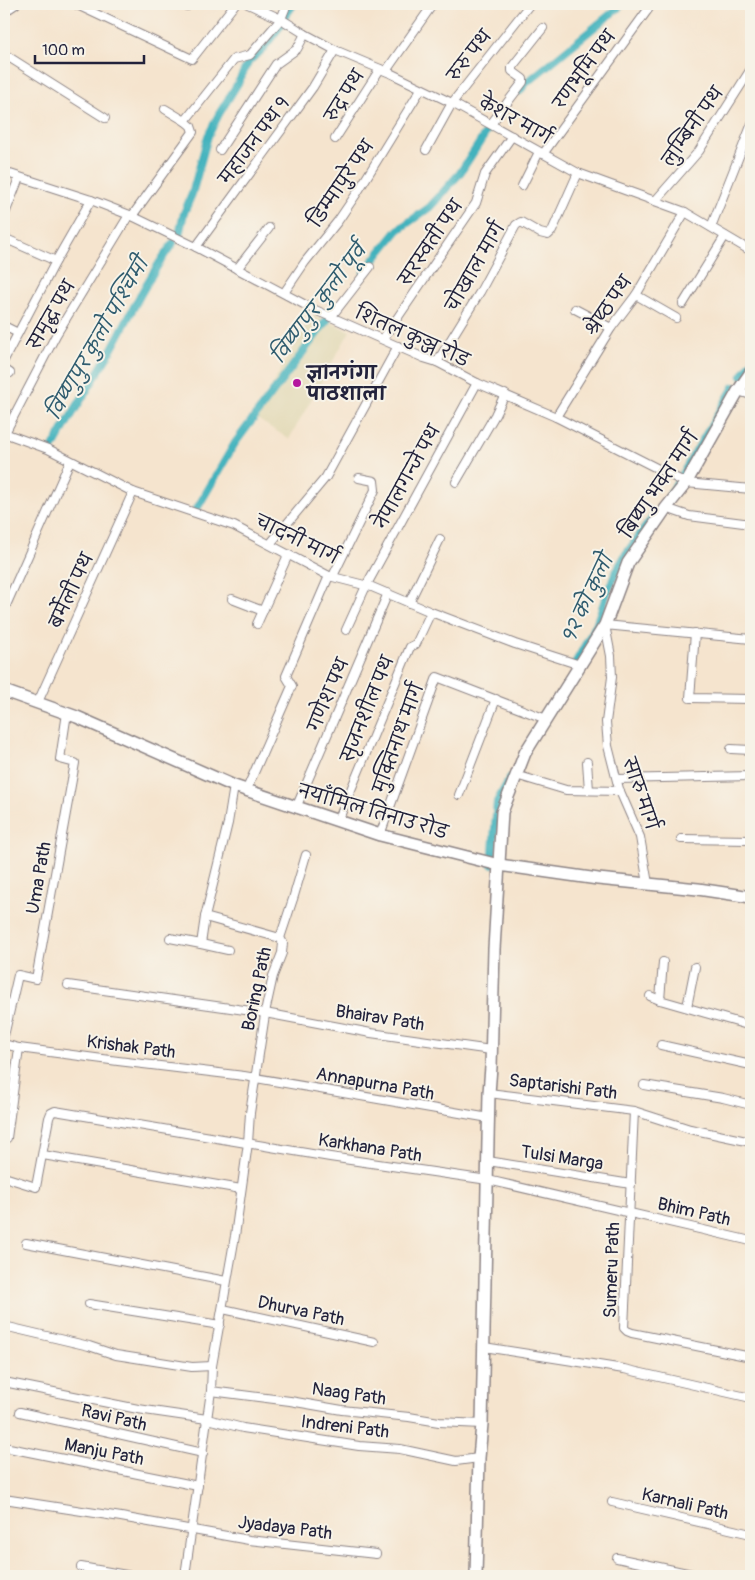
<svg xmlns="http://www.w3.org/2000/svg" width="755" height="1580" viewBox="0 0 755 1580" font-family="Pangolin,'Playpen Sans Deva',sans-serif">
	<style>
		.built { fill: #e4dbba }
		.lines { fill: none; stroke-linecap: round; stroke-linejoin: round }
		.canal { stroke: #43b2bd; stroke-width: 8 }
		.street-casing { stroke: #8c8384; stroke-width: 10 }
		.secondary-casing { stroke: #8c8384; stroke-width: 14 }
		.street { stroke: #fff; stroke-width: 8 }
		.secondary { stroke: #fff; stroke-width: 11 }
		.poi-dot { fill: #b5179e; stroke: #f7f3e8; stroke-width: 2 }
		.labels { text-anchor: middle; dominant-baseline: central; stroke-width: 4; stroke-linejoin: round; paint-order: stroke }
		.street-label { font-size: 18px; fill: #22223b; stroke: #f7f3e8 }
		.poi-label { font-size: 18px; font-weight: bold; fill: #22223b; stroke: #f7f3e8; text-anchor: start }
		.water-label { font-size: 19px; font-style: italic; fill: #2f5c6f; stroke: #f7f3e8 }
	</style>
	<rect width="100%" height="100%" fill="#f7f3e8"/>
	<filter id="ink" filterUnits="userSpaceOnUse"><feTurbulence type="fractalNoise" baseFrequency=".02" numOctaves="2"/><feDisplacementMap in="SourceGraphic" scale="10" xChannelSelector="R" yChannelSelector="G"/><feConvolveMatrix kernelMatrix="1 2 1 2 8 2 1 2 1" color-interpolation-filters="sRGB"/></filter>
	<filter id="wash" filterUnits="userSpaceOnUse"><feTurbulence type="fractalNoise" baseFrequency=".0096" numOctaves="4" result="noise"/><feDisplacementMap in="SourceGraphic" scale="20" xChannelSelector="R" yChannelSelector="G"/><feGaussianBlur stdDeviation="1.12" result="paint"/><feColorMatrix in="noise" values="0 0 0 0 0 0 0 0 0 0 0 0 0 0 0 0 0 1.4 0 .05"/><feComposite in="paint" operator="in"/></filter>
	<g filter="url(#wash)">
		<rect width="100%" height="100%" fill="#f5e4ce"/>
		<path class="built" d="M312,315L350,331L289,439L254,417Z"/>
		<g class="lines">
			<g class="canal">
				<path d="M4,6L7,4"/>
				<path d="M286,15L294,4"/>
				<path d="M520,91L525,84L623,4"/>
				<path d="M179,235L184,213L192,194L208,136L219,114L238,83L249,61L262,50L281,25"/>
				<path d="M364,272L398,230L430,207L460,173L487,131"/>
				<path d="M742,376L751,363"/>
				<path d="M51,451C69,417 91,385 110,352C130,315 148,277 173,243"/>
				<path d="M670,495L734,387"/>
				<path d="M195,512L235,443L333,312"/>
				<path d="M576,662L596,625L606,596L616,572L626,554L655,514"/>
				<path d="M492,864L497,802L510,778"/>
			</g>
		</g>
	</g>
	<g filter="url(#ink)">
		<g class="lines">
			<g class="street-casing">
				<g id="street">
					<path d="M75,4L192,59L235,4"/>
					<path d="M182,4L187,6L190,4"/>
					<path d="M248,4L281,19L305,34L335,50L390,73L452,103L578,173L685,212L751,251"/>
					<path d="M4,12L16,4"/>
					<path d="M4,54L105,118"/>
					<path d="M386,71L433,4"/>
					<path d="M165,109L185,121"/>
					<path d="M491,124L523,82V79L512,71V67L543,28"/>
					<path d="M335,139L380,69"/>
					<path d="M220,150L276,64L297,49L305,34"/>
					<path d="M426,150L452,103L530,4"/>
					<path d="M543,154L652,4"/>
					<path d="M4,172L91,200L132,216L196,247L313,309L424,358L437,362L477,383L556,417L686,483L751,489"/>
					<path d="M522,186L539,152"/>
					<path d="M656,200L699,151L751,69"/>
					<path d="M4,216L19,178"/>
					<path d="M132,216L193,132L191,126L185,121L234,59L250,55L281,19L287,4"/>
					<path d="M711,227L751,126"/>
					<path d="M4,238L56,261"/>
					<path d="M196,247L313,87L335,50"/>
					<path d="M237,269L269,228"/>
					<path d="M284,293L305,262L338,221L357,193L421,89"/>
					<path d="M636,295L676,318"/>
					<path d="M683,304L725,236"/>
					<path d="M575,309L611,328"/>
					<path d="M331,317L370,267"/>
					<path d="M4,326L18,333"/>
					<path d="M383,339L476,203L485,174L512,136"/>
					<path d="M4,360L56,261L91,200"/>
					<path d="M437,362L480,292L516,225L521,222L540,233L548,235L552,231L578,173"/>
					<path d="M4,369L10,373"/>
					<path d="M738,391L751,395"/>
					<path d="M556,417L611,328L636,295L685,212"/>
					<path d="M4,433L48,449L133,492L234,526L329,576L372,587L431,612L515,644L580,665"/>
					<path d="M4,435L56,335L129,215"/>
					<path d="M456,482L495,415L505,394"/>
					<path d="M666,508L689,516L751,524"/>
					<path d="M270,544L326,477L398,346"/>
					<path d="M333,576L375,490L374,481L359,478"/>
					<path d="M232,599L263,611"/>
					<path d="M409,603L440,539"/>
					<path d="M4,610L70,461"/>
					<path d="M257,624L288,555"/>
					<path d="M346,630L366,586L477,383"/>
					<path d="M695,633L690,698L751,699"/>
					<path d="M38,702L133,492"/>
					<path d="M731,749L751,750"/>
					<path d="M587,762L589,790"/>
					<path d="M516,775L566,790L620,791"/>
					<path d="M617,779L751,776"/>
					<path d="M246,791L292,686L286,676L329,576"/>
					<path d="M459,795L496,699"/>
					<path d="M296,808L388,593"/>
					<path d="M338,821L410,647L416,644L431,612"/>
					<path d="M380,835L437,677L546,719"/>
					<path d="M681,839L751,840"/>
					<path d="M648,884L640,837L619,789L608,746L606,722L612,677L611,656L605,625L751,639"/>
					<path d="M170,938L201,944L205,917"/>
					<path d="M280,938L293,899L306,855"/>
					<path d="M201,944L228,950"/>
					<path d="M663,962L660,1000L751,1026"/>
					<path d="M68,985L265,1013L371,1033L491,1050"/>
					<path d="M650,996L660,1000"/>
					<path d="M687,1007L695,967"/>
					<path d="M4,1036L18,975L36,979L75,763L60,759L67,713"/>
					<path d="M4,1044L19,1048L118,1061L244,1076L489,1118"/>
					<path d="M661,1045L751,1065"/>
					<path d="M644,1085L723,1098L751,1105"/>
					<path d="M489,1093L634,1111L690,1129L751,1142"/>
					<path d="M634,1111L624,1328L627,1331L632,1333L751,1357"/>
					<path d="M7,1138L19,1048"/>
					<path d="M43,1155L241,1189"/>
					<path d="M488,1161L631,1184"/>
					<path d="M4,1177L36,1187L49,1118L51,1113L55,1111L330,1157L488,1180L751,1241"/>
					<path d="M26,1243L226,1281"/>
					<path d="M89,1304L220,1325"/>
					<path d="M223,1309L374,1342"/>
					<path d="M4,1326L89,1346L116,1355L192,1367L212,1366"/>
					<path d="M484,1347L624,1369L751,1398"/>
					<path d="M4,1382L138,1409L207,1419L243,1428L359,1446L400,1449L456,1461L479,1458"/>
					<path d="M211,1391L290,1401L342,1410L409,1417L439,1422L482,1424"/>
					<path d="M20,1412L203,1453"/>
					<path d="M4,1447L198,1486"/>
					<path d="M4,1499L121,1517L249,1540L376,1554"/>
					<path d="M612,1502L751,1534"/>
					<path d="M617,1558L701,1576"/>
					<path d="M81,1567L132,1576"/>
					<path d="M185,1576L211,1391L212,1366L235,1236L248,1143L250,1113L266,1008L273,976L282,953L283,943L280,938L205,917L228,823L234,786"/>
				</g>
			</g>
			<g class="secondary-casing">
				<g id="secondary">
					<path d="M4,691L77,717L234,786L380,835L499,865L598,879L698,889L751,897"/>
					<path d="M476,1576L479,1458L482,1424L489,1093L491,1067L494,949L502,812L525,753L605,625L628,563L666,508L686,483L738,391L751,372"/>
				</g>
			</g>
			<use href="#street" class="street"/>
			<use href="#secondary" class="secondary"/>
		</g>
	</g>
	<circle class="poi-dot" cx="297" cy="383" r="5"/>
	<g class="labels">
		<g class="street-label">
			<text transform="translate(470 56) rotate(-52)">रुरु पथ</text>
			<text transform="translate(585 70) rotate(-54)">रणभूमि पथ</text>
			<text transform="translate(345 96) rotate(-58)">रुद्र पथ</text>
			<text transform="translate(515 121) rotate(29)">केशर मार्ग</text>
			<text transform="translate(693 127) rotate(-55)">लुम्बिनी पथ</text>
			<text transform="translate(255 141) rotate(-53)">महाजन पथ १</text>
			<text transform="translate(342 184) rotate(-56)">डिम्मापुरे पथ</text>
			<text transform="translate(431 243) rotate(-56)">सरस्वती पथ</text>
			<text transform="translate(476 267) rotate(-60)">चोखाल मार्ग</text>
			<text transform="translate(609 306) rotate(-56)">श्रेष्ठ पथ</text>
			<text transform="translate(52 315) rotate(-60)">समृद्ध पथ</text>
			<text transform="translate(412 337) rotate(24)">शितल कुञ्ज रोड</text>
			<text transform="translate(408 477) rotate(-61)">नेपालगन्जे पथ</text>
			<text transform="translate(660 485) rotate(-56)">बिष्णु भक्त मार्ग</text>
			<text transform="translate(297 540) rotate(26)">चादनी मार्ग</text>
			<text transform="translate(72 591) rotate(-65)">बर्मेली पथ</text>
			<text transform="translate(329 695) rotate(-67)">गणेश पथ</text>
			<text transform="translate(368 709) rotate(-68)">सृजनशील पथ</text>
			<text transform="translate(399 738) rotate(-70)">मुक्तिनाथ मार्ग</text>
			<text transform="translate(640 794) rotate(71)">सारु मार्ग</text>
			<text transform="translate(373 812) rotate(16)">नयाँमिल तिनाउ रोड</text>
			<text transform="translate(39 878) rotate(-80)">Uma Path</text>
			<text transform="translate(257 989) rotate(-78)">Boring Path</text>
			<text transform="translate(380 1018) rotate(9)">Bhairav Path</text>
			<text transform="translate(131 1047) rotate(7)">Krishak Path</text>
			<text transform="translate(375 1084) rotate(10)">Annapurna Path</text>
			<text transform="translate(563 1087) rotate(7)">Saptarishi Path</text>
			<text transform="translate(370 1148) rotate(9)">Karkhana Path</text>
			<text transform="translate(562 1158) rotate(9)">Tulsi Marga</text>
			<text transform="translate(694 1212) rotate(13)">Bhim Path</text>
			<text transform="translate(612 1270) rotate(-88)">Sumeru Path</text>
			<text transform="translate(301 1311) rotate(12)">Dhurva Path</text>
			<text transform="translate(349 1394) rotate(8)">Naag Path</text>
			<text transform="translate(114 1418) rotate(13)">Ravi Path</text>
			<text transform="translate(345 1427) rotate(7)">Indreni Path</text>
			<text transform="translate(104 1452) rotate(11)">Manju Path</text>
			<text transform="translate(685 1504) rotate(13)">Karnali Path</text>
			<text transform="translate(285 1528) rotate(7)">Jyadaya Path</text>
		</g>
		<g class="poi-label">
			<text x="307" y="373">ज्ञानगंगा<tspan x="307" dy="21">पाठशाला</tspan></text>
		</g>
		<g class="water-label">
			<text transform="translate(319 304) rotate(-53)">विष्णुपुर कुलो पूर्व</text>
			<text transform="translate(98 339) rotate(-60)">विष्णुपुर कुलो पश्चिमी</text>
			<text transform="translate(588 599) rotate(-65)">१२ को कुलो</text>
		</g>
	</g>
	<rect width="755" height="1580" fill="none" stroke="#f7f3e8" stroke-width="20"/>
	<path d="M35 55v8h109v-8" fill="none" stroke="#22223b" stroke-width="2.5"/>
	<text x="42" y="55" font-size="15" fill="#22223b" stroke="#f7f3e8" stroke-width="4" paint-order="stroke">100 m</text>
</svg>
